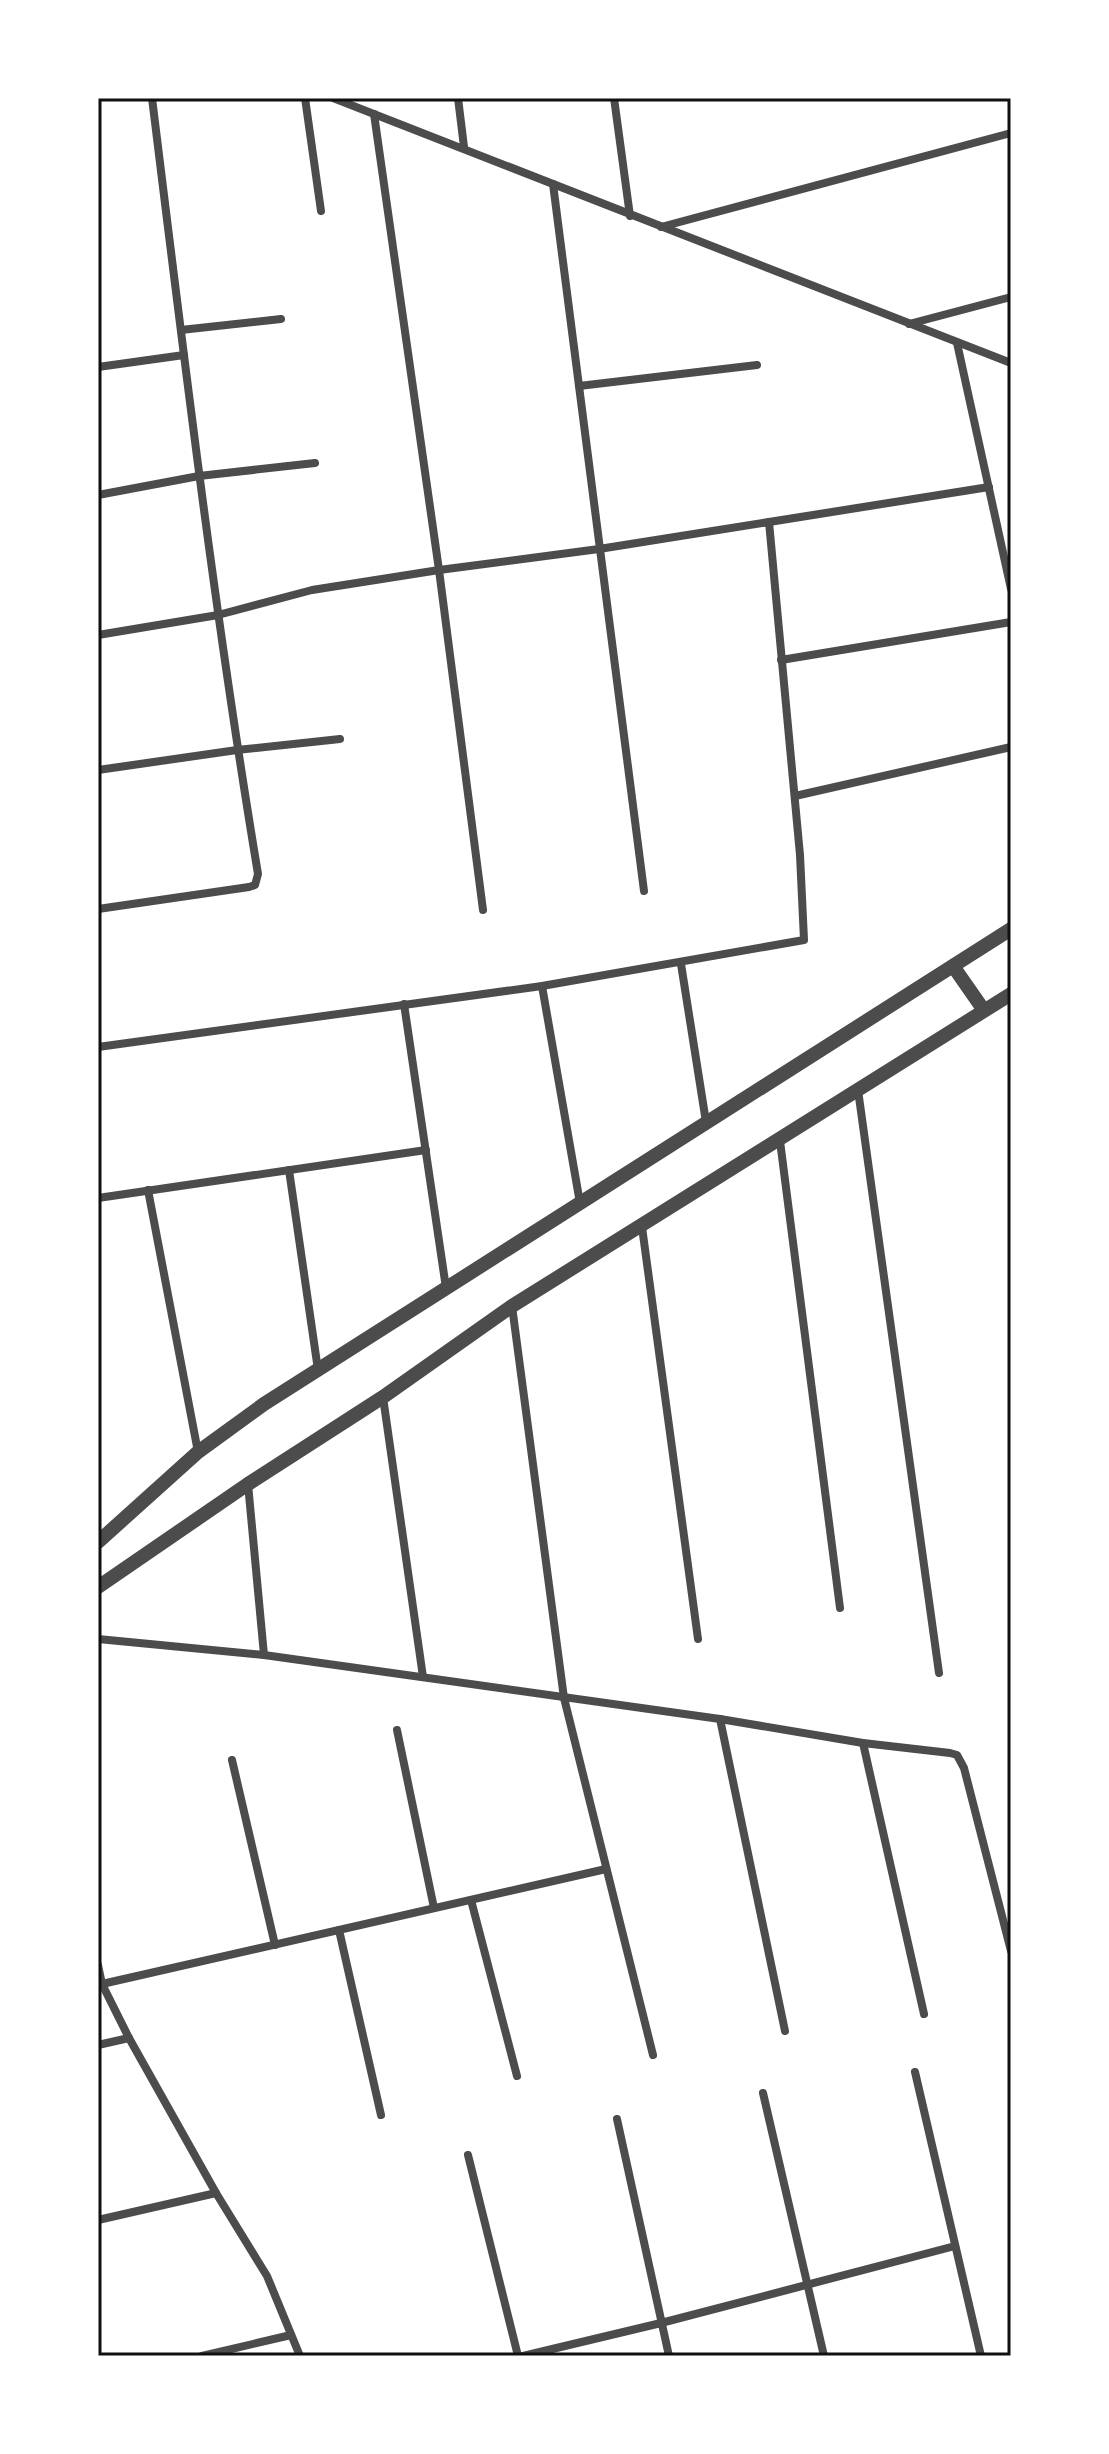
<svg xmlns="http://www.w3.org/2000/svg" width="1109" height="2454" viewBox="0 0 1109 2454" font-family="'Fira Sans',sans-serif">
	<style>
		.lines { fill: none; stroke-linecap: round; stroke-linejoin: round }
		.minor { stroke: #4c4c4c; stroke-width: 8 }
		.tertiary { stroke: #4c4c4c; stroke-width: 14 }
		.neatline { fill: none; stroke: #111; stroke-width: 3 }
	</style>
	<rect width="100%" height="100%" fill="#fff"/>
	<g class="lines">
		<g class="minor">
			<path d="M305,98L321,211"/>
			<path d="M333,98L1011,363"/>
			<path d="M458,98L464,147"/>
			<path d="M614,98L630,216"/>
			<path d="M374,114L439,570L483,910"/>
			<path d="M553,184L644,891"/>
			<path d="M661,227L1011,133"/>
			<path d="M909,324L1011,297"/>
			<path d="M181,330L281,319"/>
			<path d="M957,343L1011,589"/>
			<path d="M98,367L184,355"/>
			<path d="M579,386L757,365"/>
			<path d="M98,495L199,476L315,463"/>
			<path d="M98,635L218,615L312,590L439,570L599,549L989,487"/>
			<path d="M781,660L1011,622"/>
			<path d="M98,770L237,750L340,739"/>
			<path d="M795,796L1011,747"/>
			<path d="M98,909L249,887L255,885L258,874C215,616 184,357 152,98"/>
			<path d="M681,964L706,1122"/>
			<path d="M542,986L580,1203"/>
			<path d="M404,1004L446,1288"/>
			<path d="M98,1047L542,986L804,940L800,855L769,522"/>
			<path d="M858,1090L939,1673"/>
			<path d="M780,1141L840,1608"/>
			<path d="M289,1170L318,1370"/>
			<path d="M148,1190L198,1452"/>
			<path d="M98,1198L426,1150"/>
			<path d="M642,1227L698,1639"/>
			<path d="M512,1306L564,1698L653,2055"/>
			<path d="M383,1397L423,1677"/>
			<path d="M248,1484L264,1655"/>
			<path d="M98,1639L264,1655L720,1719L863,1743L950,1753L957,1755L964,1768L1011,1951"/>
			<path d="M720,1719L785,2031"/>
			<path d="M397,1730L434,1908"/>
			<path d="M863,1743L924,2014"/>
			<path d="M232,1760L275,1945"/>
			<path d="M471,1900L517,2076"/>
			<path d="M339,1930L381,2115"/>
			<path d="M98,1965L102,1984L129,2038L216,2193L267,2276L300,2356"/>
			<path d="M102,1984L606,1869"/>
			<path d="M98,2045L129,2038"/>
			<path d="M915,2072L981,2356"/>
			<path d="M763,2093L824,2356"/>
			<path d="M617,2119L669,2356"/>
			<path d="M468,2155L518,2356"/>
			<path d="M98,2220L216,2193"/>
			<path d="M202,2356L291,2335"/>
			<path d="M523,2356L661,2323L955,2246"/>
		</g>
		<g class="tertiary">
			<path d="M953,966L983,1009"/>
			<path d="M98,1542L198,1452L264,1404L1011,929"/>
			<path d="M98,1587L248,1484L383,1397L512,1306L1011,994"/>
		</g>
	</g>
	<rect width="1109" height="2454" fill="none" stroke="#ffffff" stroke-width="200"/>
	<rect x="100" y="100" width="909" height="2254" class="neatline"/>
</svg>
